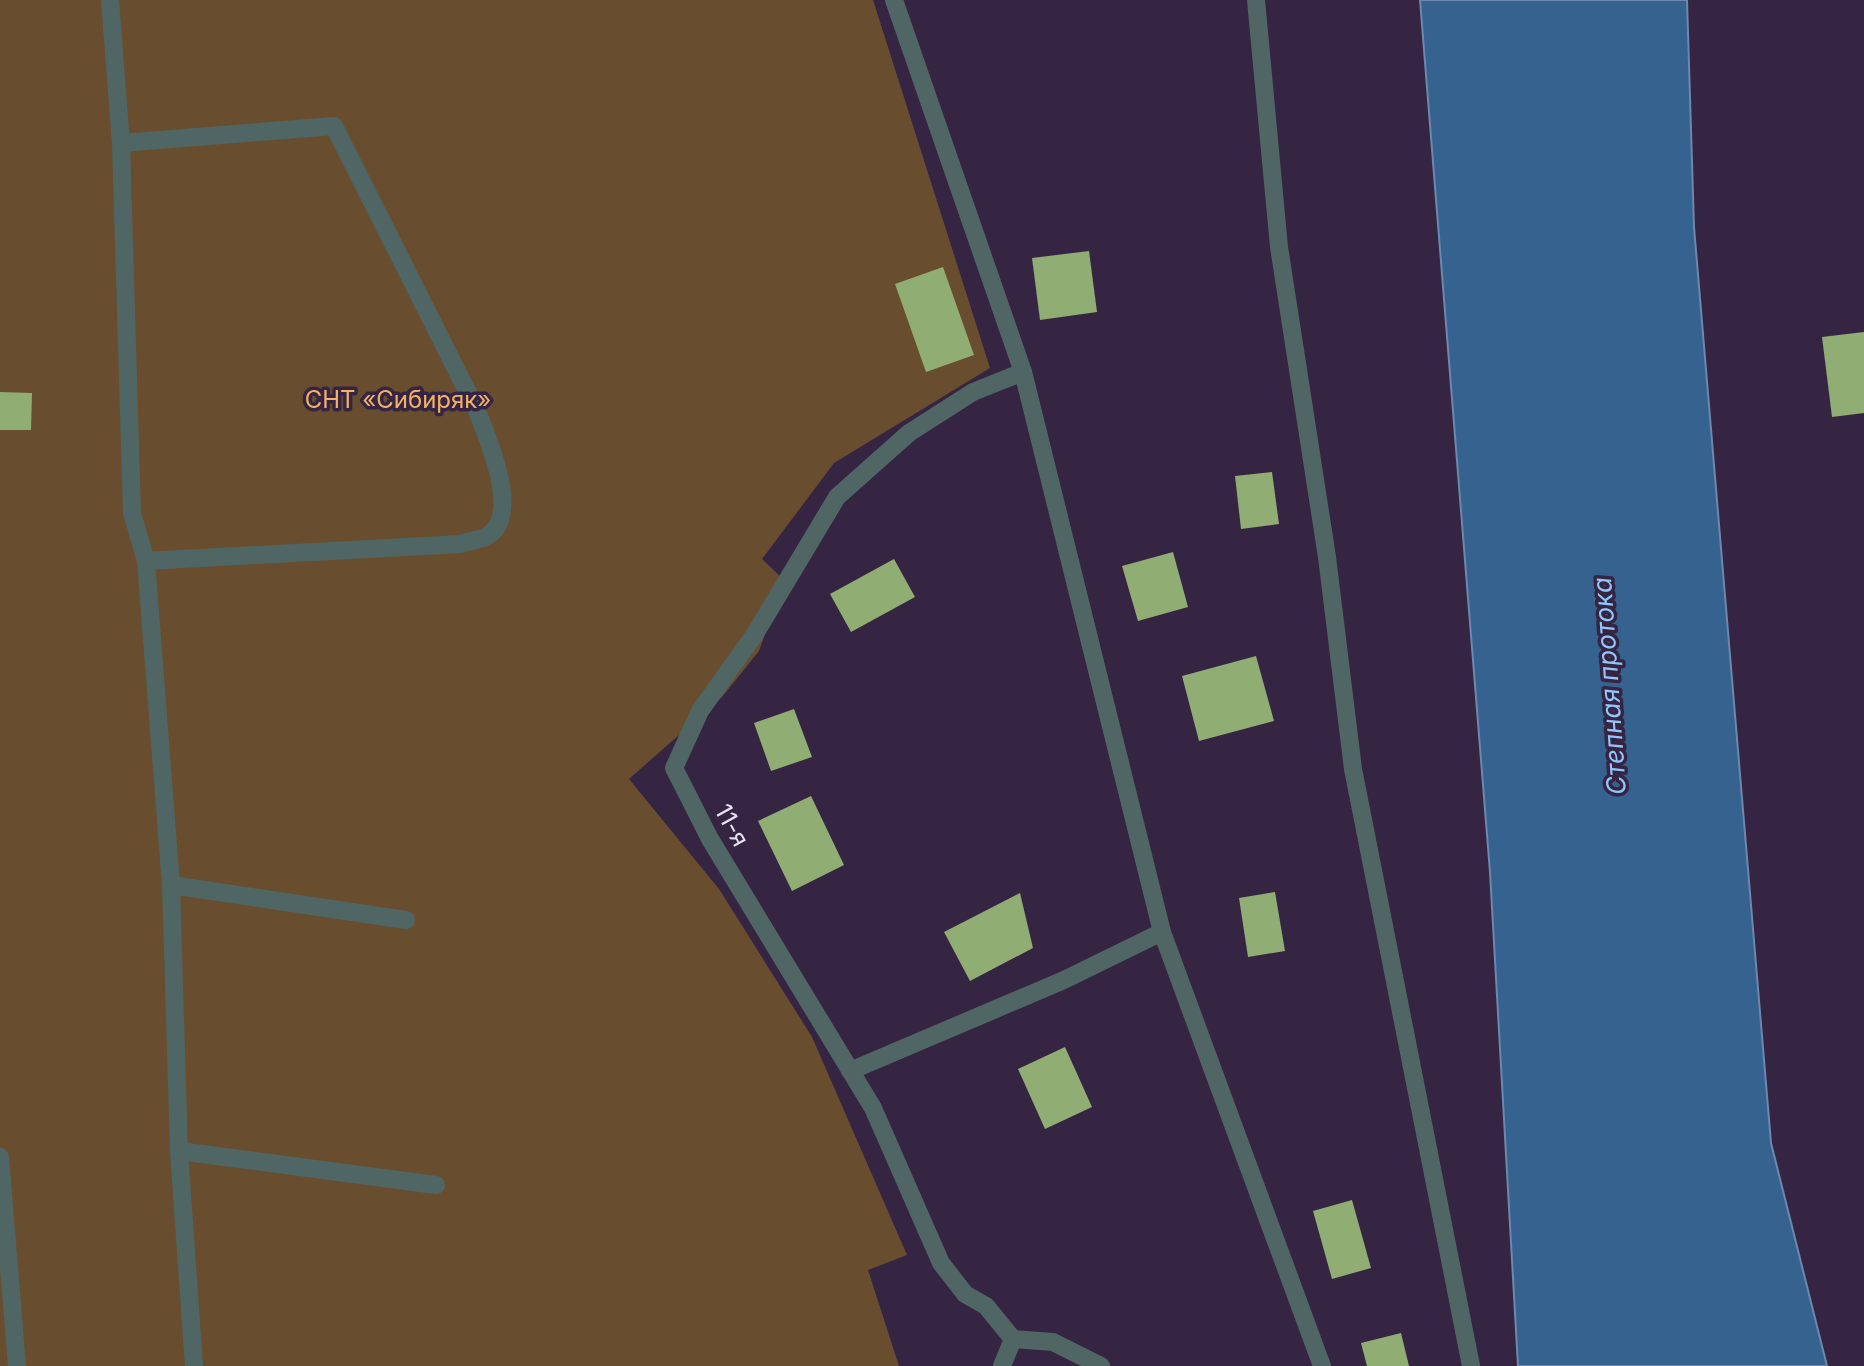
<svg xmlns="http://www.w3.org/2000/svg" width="1864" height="1366" viewBox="0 0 1864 1366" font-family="Inter,sans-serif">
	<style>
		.green { fill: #684e2f }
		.water { fill: #36628f; stroke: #6c88ad; stroke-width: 2 }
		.building { fill: #90ad73 }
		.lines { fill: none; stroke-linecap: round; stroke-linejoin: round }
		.lane { stroke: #506664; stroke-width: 18 }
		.street { stroke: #506664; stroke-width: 18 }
		.labels { text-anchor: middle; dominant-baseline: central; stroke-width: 7; stroke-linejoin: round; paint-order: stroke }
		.park-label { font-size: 24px; fill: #f1b267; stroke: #362542 }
		.street-label { font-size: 24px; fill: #eae0f3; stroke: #362542 }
		.water-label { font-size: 26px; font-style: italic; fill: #91c5fb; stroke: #362542 }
	</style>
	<rect width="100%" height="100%" fill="#362542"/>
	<path class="green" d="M0,0H873L990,368L834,463L762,559L784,580L759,651L722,697L629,779L719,889L812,1037L907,1255L868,1270L899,1366H0Z"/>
	<path class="water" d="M1420,0H1687L1694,227L1771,1143L1827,1366H1518L1490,872Z"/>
	<g class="building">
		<path d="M1089,251L1097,312L1040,320L1032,258Z"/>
		<path d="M943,267L974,355L926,372L895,284Z"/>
		<path d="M1864,332V413L1832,417L1822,337Z"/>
		<path d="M0,392L32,393L31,430H0Z"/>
		<path d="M1272,472L1279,524L1241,529L1235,476Z"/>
		<path d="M1173,552L1188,607L1138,621L1122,566Z"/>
		<path d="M894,559L915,597L851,632L830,594Z"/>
		<path d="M1256,656L1274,721L1199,741L1182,676Z"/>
		<path d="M794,709L812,757L771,771L754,723Z"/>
		<path d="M811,796L844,865L792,891L758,821Z"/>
		<path d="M1275,892L1285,951L1248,957L1239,898Z"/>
		<path d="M1020,893L1033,948L970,981L944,932Z"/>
		<path d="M1065,1047L1092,1107L1045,1129L1018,1069Z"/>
		<path d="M1352,1200L1371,1268L1332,1279L1313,1211Z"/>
		<path d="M1401,1333L1409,1366H1367L1361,1343Z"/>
	</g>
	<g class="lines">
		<g class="lane">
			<path d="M1256,0L1279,247L1327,557L1353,769L1471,1366"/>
			<path d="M850,1071L1064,980L1162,932"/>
		</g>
		<g class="street">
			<path d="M110,0L121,143L132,513L146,561L171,885L179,1151L194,1366"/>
			<path d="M894,0L1023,372L1162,932L1322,1366"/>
			<path d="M121,143L334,126L477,411C488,438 522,517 487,536C480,540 468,541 460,544L146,561"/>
			<path d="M171,885L406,920"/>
			<path d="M179,1151L436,1185"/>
			<path d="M0,1157L17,1366"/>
			<path d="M1013,1339L1053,1342L1101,1366"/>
			<path d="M1002,1366L1013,1339L986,1306L965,1294L941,1263L873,1108L710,839L674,768L700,711L755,634L837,497L909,433L973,392L1023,372"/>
		</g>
	</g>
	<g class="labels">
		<g class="park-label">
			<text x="398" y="399">СНТ «Сибиряк»</text>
		</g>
		<g class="street-label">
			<text transform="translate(732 825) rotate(61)">11-я</text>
		</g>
		<g class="water-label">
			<text transform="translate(1609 686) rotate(-94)">Степная протока</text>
		</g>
	</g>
</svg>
